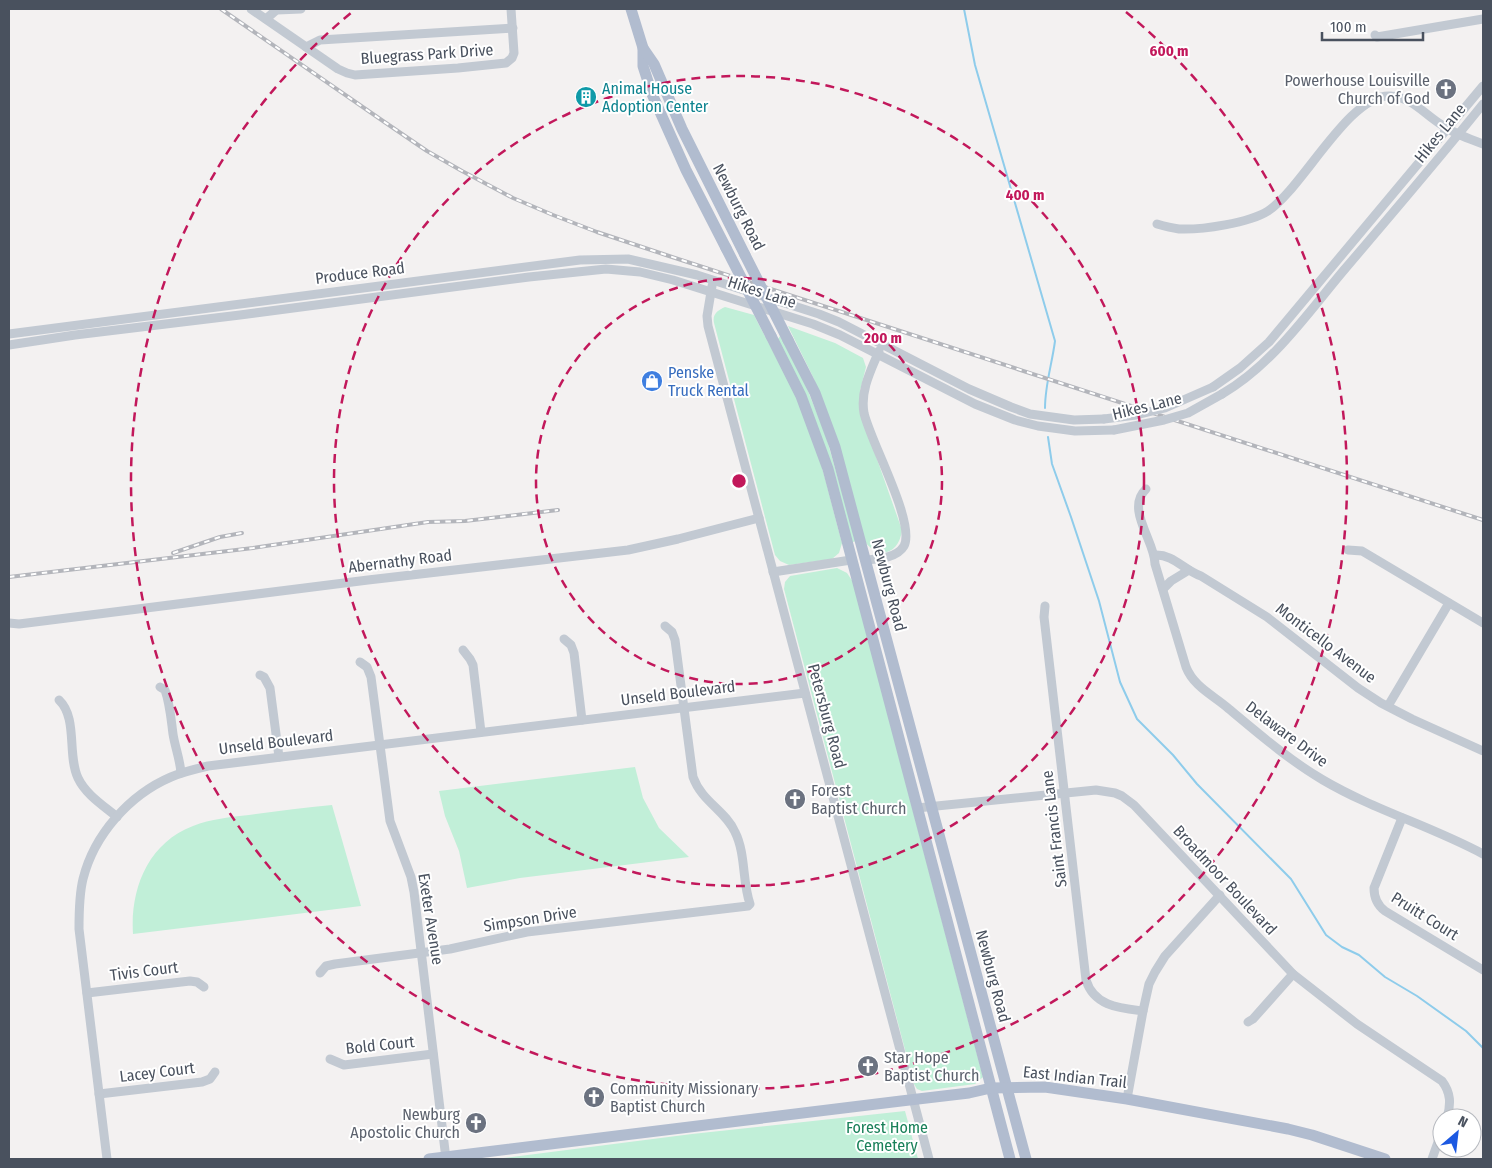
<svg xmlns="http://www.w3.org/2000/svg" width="1492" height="1168" viewBox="0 0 1492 1168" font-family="'Fira Sans Condensed',sans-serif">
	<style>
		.green { fill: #c1efd8 }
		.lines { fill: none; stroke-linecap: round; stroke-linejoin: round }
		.stream { stroke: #8ecceb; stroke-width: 2 }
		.minor { stroke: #c2c9d2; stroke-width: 9 }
		.major { stroke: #b1bccf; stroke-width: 11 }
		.rail-casing { stroke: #b3b5bb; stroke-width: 4 }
		.rail { stroke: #fff; stroke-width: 2; stroke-dasharray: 5.5; stroke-linecap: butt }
		.minor-bridge { stroke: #c2c9d2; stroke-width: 9 }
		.major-bridge { stroke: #b1bccf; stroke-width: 11 }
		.ring { fill: none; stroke: #c2185b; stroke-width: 2.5; stroke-dasharray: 9 6 }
		.labels { text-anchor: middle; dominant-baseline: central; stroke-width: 4; stroke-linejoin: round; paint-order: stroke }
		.street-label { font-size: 16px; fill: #49515e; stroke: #fff }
		.worship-label { font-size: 16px; fill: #5b616d; stroke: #fff; text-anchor: start }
		.culture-label { font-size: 16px; fill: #0d838f; stroke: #fff; text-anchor: start }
		.shop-label { font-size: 16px; fill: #366cbe; stroke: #fff; text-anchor: start }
		.park-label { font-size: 16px; fill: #198059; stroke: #fff }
		.centre { fill: #c2185b; stroke: #fff; stroke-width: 2.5 }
		.ring-label { font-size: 15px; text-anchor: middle; font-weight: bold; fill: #c2185b; stroke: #fff; stroke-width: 4; stroke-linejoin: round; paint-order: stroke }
	</style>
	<rect width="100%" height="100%" fill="#f3f1f1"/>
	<g class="green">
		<path d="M725,307L754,315C770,347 789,379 804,414C821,455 830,500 842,543L839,553L832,559L789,565L780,561L775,555L714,323C712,314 718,310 725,307Z"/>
		<path d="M788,326L835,343L863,358L866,367L860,391V411L902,530C899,555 877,561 863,539L845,468L814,379Z"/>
		<path d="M780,336L801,374L825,433L856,541L850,543L778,339Z"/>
		<path d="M837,568L847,573L853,582L983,1077L975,1084L922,1091L917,1089L914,1084L784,589L785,582L790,576Z"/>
		<path d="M635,767L643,798L659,828L689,857L520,878L467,888L459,851L445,816L439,791Z"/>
		<path d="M332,805L361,906L133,934C130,889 148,843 193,826C211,819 230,817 249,815C276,811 304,808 332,805Z"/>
		<path d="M905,1111L918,1159H496L692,1134Z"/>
	</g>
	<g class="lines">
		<g class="stream">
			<path d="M964,9L975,65L1055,341C1052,364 1045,385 1045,408"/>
			<path d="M1048,437L1052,464L1071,517L1099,601L1120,682L1137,719L1173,755L1197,784L1291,879L1326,935L1342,947L1359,955L1385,977L1417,996L1466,1031L1483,1048"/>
		</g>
		<g class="minor">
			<path d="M251,9L338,69L347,73L355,75L458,68L506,63L512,58L514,53L511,9"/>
			<path d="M266,19L274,12L277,10L301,9"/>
			<path d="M1375,35L1377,37L1483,19"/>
			<path d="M306,47L320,40L513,28"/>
			<path d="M1157,224C1164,226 1172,228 1179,229C1202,230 1249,223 1268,211C1303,188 1349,94 1390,96C1412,97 1424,114 1442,125C1455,134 1469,139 1483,144"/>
			<path d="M712,286L707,316L708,326L929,1159"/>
			<path d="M9,334L580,260L628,259L697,275L819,314L839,322L969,389L1011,407L1030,414L1074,420L1104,419"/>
			<path d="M9,345L75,335L240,315L529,277L606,269L640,272L673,280L813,324L840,335L975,404L1015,420L1038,426L1075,431L1114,430"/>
			<path d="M1213,387L1240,368L1269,342L1483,86"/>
			<path d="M1222,394C1272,365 1307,314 1344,270C1391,215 1438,160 1483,104"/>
			<path d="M1146,489C1125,509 1155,541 1155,564L1186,667C1194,687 1213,695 1229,709C1259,734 1289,760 1323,780C1374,810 1431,826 1483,854"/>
			<path d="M1348,550L1362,551L1483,623"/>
			<path d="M1155,555C1173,554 1184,570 1201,576L1267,617L1358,688L1381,703L1412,719L1483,751"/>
			<path d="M866,560C878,559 897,558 904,546C916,523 870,441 864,413C860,391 871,370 879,351"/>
			<path d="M773,572L851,560"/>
			<path d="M1163,589L1171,581L1189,570"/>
			<path d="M1045,606L1044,617L1086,980C1094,1006 1119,1008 1143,1011"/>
			<path d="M9,623L19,624L368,580L628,550L678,539L759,518"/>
			<path d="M564,639L571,645L574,653L582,720"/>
			<path d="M463,650L470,659L473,665L481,732"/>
			<path d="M360,662L367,667L371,677L390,821L411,877L414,892L446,1159"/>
			<path d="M260,675L264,677L270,688L279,757"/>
			<path d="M160,687L165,690C170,704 171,719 173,734C175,747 180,759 181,773"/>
			<path d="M59,700C78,718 67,755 78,778C86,795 104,806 117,817"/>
			<path d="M1388,706L1449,603"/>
			<path d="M917,808L1096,790L1115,793L1122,796L1134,805L1293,974L1357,1024L1442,1081C1451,1093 1451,1104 1447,1118"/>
			<path d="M1402,818L1374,888C1374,897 1377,905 1385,911L1483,970"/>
			<path d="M320,973L326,966L335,964L450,949L527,932L748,906L750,904C742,881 746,854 735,832C725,810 702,802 693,777L675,640L672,632L665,626"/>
			<path d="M87,993L190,981L197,982L204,987"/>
			<path d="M1248,1022L1253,1019L1293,974"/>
			<path d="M330,1059L344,1065L433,1054"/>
			<path d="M99,1094L202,1082L210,1079L215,1072"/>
			<path d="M1127,1099L1143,1011L1149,984L1155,972L1165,956L1220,895"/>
			<path d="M107,1159L79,929C79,912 79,895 83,879C94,835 129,795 171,777C182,772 195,769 208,766L805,693"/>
			<path d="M1432,1159L1442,1131"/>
		</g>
		<g class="major">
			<path d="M631,9L643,48V66L652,94L686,170L726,248"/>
			<path d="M643,48L654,64L682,129L745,255"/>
			<path d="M771,336L801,396L828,469L1010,1159"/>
			<path d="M788,340L815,393L835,447L1026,1159"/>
			<path d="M429,1159L901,1101L969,1093L991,1088L1045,1087L1127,1099L1288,1129L1312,1135L1385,1159"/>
		</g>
		<g class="rail-casing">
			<g id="rail">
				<path d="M221,9L383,121L427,151L462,171L513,198L553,215L597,232L666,255L1483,520"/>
				<path d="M173,553L220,537L242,533"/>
				<path d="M9,577L253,548L428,522L465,521L558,510"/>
			</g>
		</g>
		<use href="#rail" class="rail"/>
		<g class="minor-bridge">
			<path d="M1104,419L1136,415L1165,408L1213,387"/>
			<path d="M1114,430L1164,420L1188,413L1222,394"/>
		</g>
		<g class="major-bridge">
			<path d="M726,248L771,336"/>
			<path d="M745,255L788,340"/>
		</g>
	</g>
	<g class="ring">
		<circle cx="739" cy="481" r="203"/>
		<circle cx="739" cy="481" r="405"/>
		<path d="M1126 12A608 608 0 1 1 352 12"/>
	</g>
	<defs>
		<g id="church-disc" transform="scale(1.125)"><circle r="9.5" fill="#6b7280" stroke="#fff"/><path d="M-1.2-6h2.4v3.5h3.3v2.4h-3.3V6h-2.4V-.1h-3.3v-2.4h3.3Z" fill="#fff"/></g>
		<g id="building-disc" transform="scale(1.125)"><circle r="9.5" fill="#0f9aa8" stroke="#fff"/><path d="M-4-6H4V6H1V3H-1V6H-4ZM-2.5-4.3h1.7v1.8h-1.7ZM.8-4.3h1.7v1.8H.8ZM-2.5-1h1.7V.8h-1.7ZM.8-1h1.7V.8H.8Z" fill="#fff"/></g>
		<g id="shop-disc" transform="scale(1.125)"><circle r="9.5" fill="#3f7fe0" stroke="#fff"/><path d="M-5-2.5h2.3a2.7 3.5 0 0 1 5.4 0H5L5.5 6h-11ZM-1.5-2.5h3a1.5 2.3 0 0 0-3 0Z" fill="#fff"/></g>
	</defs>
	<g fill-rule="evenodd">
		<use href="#church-disc" x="1446" y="89"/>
		<use href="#building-disc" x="586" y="97"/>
		<use href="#shop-disc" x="652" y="381"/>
		<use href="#church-disc" x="795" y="799"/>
		<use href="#church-disc" x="868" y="1066"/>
		<use href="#church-disc" x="594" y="1097"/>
		<use href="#church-disc" x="476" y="1123"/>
	</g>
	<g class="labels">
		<g class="street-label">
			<text transform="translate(427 54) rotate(-4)">Bluegrass Park Drive</text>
			<text transform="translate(1440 133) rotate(-51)">Hikes Lane</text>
			<text transform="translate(739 207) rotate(63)">Newburg Road</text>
			<text transform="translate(360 273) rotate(-7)">Produce Road</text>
			<text transform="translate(762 292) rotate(18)">Hikes Lane</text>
			<text transform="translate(1147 406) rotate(-14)">Hikes Lane</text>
			<text transform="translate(400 561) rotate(-7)">Abernathy Road</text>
			<text transform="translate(889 585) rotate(75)">Newburg Road</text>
			<text transform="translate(1326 643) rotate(37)">Monticello Avenue</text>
			<text transform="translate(678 693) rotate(-7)">Unseld Boulevard</text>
			<text transform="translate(827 716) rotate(75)">Petersburg Road</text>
			<text transform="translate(1287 734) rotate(37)">Delaware Drive</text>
			<text transform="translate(276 742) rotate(-7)">Unseld Boulevard</text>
			<text transform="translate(1054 829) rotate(-97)">Saint Francis Lane</text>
			<text transform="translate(1225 880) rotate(47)">Broadmoor Boulevard</text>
			<text transform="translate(1425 916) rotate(32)">Pruitt Court</text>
			<text transform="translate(431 919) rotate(81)">Exeter Avenue</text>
			<text transform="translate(530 919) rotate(-9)">Simpson Drive</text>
			<text transform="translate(144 971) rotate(-7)">Tivis Court</text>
			<text transform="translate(993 976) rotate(75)">Newburg Road</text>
			<text transform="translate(380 1045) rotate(-6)">Bold Court</text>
			<text transform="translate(157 1072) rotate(-7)">Lacey Court</text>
			<text transform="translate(1075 1077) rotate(6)">East Indian Trail</text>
		</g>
		<g class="worship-label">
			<text x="1430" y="80" text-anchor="end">Powerhouse Louisville<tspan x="1430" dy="18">Church of God</tspan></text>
			<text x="811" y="790">Forest<tspan x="811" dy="18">Baptist Church</tspan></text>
			<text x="884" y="1057">Star Hope<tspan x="884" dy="18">Baptist Church</tspan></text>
			<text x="610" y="1088">Community Missionary<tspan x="610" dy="18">Baptist Church</tspan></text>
			<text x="460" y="1114" text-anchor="end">Newburg<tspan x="460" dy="18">Apostolic Church</tspan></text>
		</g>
		<g class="culture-label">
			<text x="602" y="88">Animal House<tspan x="602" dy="18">Adoption Center</tspan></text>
		</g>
		<g class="shop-label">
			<text x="668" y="372">Penske<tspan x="668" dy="18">Truck Rental</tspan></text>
		</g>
		<g class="park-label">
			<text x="887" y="1127">Forest Home<tspan x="887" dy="18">Cemetery</tspan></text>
		</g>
	</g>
	<circle cx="739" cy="481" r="8" class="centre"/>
	<g class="ring-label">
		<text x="1169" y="56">600 m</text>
		<text x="1025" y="200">400 m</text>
		<text x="883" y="343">200 m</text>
	</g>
	<rect width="1492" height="1168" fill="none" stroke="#49515e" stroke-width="20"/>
	<g transform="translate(1457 1133) rotate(28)"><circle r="24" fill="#ffffff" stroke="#b6b9bf"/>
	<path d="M0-4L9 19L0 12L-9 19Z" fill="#1c59e2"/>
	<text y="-8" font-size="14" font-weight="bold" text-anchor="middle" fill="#49515e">N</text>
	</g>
	<path d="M1322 32v8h101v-8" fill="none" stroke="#49515e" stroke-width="2.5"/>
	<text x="1330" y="32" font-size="15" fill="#49515e" stroke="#ffffff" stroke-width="4" paint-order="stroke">100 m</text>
</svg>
